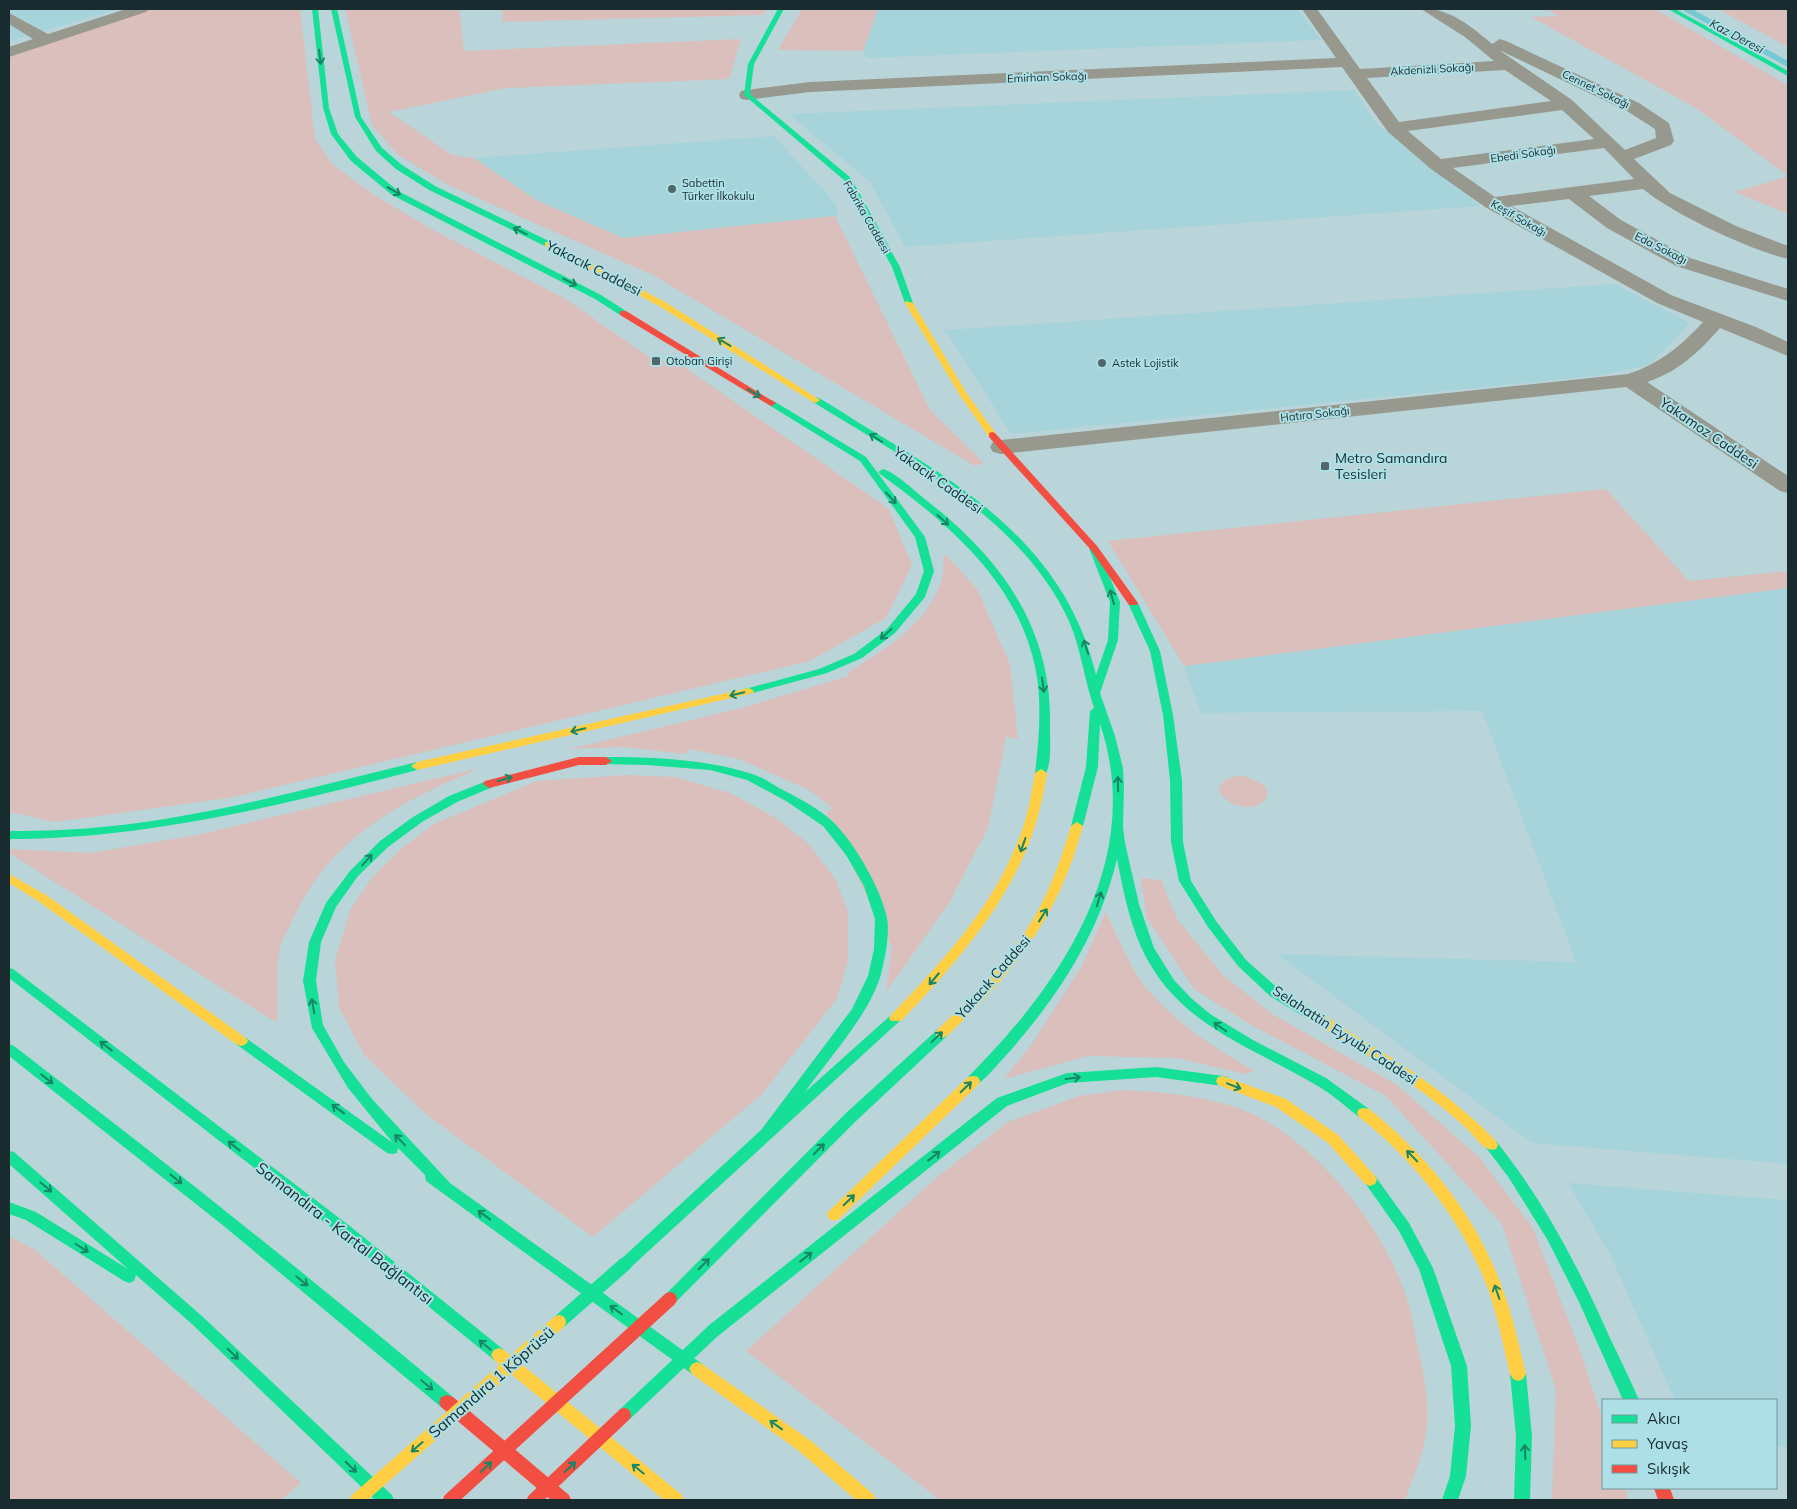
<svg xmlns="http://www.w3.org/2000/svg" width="1797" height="1509" viewBox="0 0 1797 1509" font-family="Mulish,sans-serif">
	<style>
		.built { fill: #a7d4db }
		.green { fill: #dabfbc }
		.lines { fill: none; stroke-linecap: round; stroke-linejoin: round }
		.stream { stroke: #75c9d4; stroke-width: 5.5 }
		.street { fill: #97998e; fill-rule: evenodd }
		.fast { fill: #16e098; fill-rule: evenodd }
		.slow { fill: #ffcf43; fill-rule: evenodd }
		.jam { fill: #f24e42; fill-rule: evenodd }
		.fast-bridge { stroke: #16e098; stroke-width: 14 }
		.slow-bridge { stroke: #ffcf43; stroke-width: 14 }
		.jam-bridge { stroke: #f24e42; stroke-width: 14 }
		.oneway { stroke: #178664 }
		.poi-dot { fill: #51676a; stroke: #addfe6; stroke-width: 2 }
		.labels { text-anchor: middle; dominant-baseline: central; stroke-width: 4; stroke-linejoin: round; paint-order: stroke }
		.far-street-label { font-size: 11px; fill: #182c2f; stroke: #addfe6 }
		.far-poi-label { font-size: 11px; fill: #182c2f; stroke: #addfe6; text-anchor: start }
		.far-water-label { font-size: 12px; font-style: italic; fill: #1a2e30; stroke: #addfe6 }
		.street-label { font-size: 14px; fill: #182c2f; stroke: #addfe6 }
		.poi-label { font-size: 14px; fill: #182c2f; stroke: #addfe6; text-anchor: start }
		.near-street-label { font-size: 16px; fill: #182c2f; stroke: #addfe6 }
	</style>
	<rect width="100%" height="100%" fill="#bad5d9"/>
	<g class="built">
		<path d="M9,9H119L9,41Z"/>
		<path d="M878,9H1298L1321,40L868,58L863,51Z"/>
		<path d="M1354,90L1375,122L1481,206L905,247L870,182L789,114Z"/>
		<path d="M774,136L829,196L836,206L838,212L835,216L623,238L536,200L474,158Z"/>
		<path d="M1615,284L1690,323L1649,365L1597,376L1011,434L945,330Z"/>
		<path d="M1788,588V1164L1532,1143L1277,954L1576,962L1482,711L1201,713L1184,666Z"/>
		<path d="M1568,1183L1788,1200V1447L1776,1446V1400H1675L1610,1254Z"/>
	</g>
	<g class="green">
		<path d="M150,9H300L315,139L333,165L374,195L435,231L564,298L652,359L680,364L889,509L912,565L886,618L810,661L229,798L55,822L9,812V52Z"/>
		<path d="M345,9H459L464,51L741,39L729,79L506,88L389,112L452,155L474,158L536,200L623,238L835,216L930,410L984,463L975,466L653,275L450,186L398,155L372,125Z"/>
		<path d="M502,9H767L763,15L502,22Z"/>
		<path d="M802,9H878L863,51L778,50Z"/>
		<path d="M1546,9H1655L1788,85V214L1735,192L1788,176L1696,108L1531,17L1558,16Z"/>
		<path d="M1718,9H1788V47Z"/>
		<path d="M1606,489L1689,581L1788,571V588L1184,666L1108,541Z"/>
		<path d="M944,553L977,589L1010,664L1018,739L1006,737L988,828L949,903L886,992L892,947L826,813L832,808L809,790L739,759L689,749L685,754L624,747L569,749L742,708L848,676L850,671C885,650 926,624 940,584C944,575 943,563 944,553Z"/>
		<path d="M480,768C400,802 331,837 293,919C289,928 283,938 280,947C276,964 278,1003 277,1023L9,853V849L90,853L197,835Z"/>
		<path d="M626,775L675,777L730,793L776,818L808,843L836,880L848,912V960L836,1000L762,1094L593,1237L427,1115L364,1055L339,1007L335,961L350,910L374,875L403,847L436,823L537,781Z"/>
		<path d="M1245,776L1264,785L1268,794C1261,815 1225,808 1219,790C1222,777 1234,776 1245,776Z"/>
		<path d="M1141,878L1161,880L1177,919L1223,975L1272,1014L1397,1085L1479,1157L1533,1228L1582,1356L1603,1421V1488H1625L1629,1500H1552L1556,1390L1502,1224L1386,1096L1251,1025L1194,989L1147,918Z"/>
		<path d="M1106,912C1118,938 1130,968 1148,990C1178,1025 1215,1048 1255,1071L1245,1074L1176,1058L1088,1056L1004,1079L1031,1045L1080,969Z"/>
		<path d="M1121,1090C1168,1092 1227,1097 1268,1122C1327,1158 1380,1225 1404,1290C1411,1308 1414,1330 1418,1349C1425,1377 1431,1410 1425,1439C1422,1459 1412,1480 1405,1500H940L746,1351L937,1177L1008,1122L1079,1096Z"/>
		<path d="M9,1236L34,1249L301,1483L281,1500H9Z"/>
	</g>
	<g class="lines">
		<path class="stream" d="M1686,9L1788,64"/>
		<g class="street">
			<path d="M126,9H149L146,12L9,57V47L33,39L9,24V13L48,34Z"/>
			<path d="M1302,9H1317L1360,69L1494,61L1465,37L1421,9C1448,7 1472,27 1492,44L1500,39L1506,41L1639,103L1669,123L1674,141L1671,145L1634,159L1670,193L1736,226L1788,246V259C1750,250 1673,214 1643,189L1589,196L1621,220L1690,258L1788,289V301L1676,266L1607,228L1569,199L1511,206L1671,295L1756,327L1788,342V356L1720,328C1699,352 1678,372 1647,382L1788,476V493L1780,491L1626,387L1001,454L993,452L990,447L993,442L1001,440L1628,374C1659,364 1681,346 1703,322L1657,303L1485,207L1431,169L1388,132L1342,67L810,92L747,100L741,99L739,95L741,91L747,90L810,82L1336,58ZM1499,50L1627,111L1655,129L1656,138L1625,150L1572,100ZM1505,70L1551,101L1399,122L1367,78ZM1562,110L1594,139L1441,159L1408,131ZM1604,148L1634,179L1495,197L1453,168Z"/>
		</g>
		<g class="fast">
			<path d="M312,9H318L329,108L338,134L357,157L398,191L601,295L626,311V315H620L595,299L392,195L351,161L331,134L323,108Z"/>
			<path d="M331,9H337L361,117L382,148L402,165L435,186L551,242V246H545L429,190L396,169L376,151L355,117Z"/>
			<path d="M778,9H784L754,64L750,94L851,178L900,267L913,303L912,305L905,303L892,267L845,181L744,95L748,64Z"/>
			<path d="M1668,9H1675L1788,71V76Z"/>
			<path d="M816,397C824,400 832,406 839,410C853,419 867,428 881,436C979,495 1068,557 1096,675L1108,640L1110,602L1089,548L1091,546H1097L1120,602L1118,640L1100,693L1115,736L1123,768L1124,787L1123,827L1125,843L1139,904L1154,948L1174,980L1191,998L1210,1014L1253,1040L1326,1078L1369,1109L1371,1113L1369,1117L1364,1118L1359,1117C1345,1106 1332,1094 1316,1085C1256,1049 1187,1028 1150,964C1131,932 1124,894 1117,859C1098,938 1054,1003 1000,1062C992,1070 980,1088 968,1085L966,1081L968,1077C1061,984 1146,860 1100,724L1098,767L1083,826L1081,829H1073L1071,826L1086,767L1090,711L1094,708C1084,679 1081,649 1069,621C1020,516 906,460 813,402L812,400Z"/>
			<path d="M772,400L866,457L925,537L934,571L925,597L895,633L862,658L827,673L749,694L744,691L745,689L819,669L854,654L887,629L916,594L924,571L915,537L860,461L769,405V401Z"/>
			<path d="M883,469C896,473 915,491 926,500C1001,558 1053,629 1050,727C1050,741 1052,763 1045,776L1041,777L1035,773C1039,739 1042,704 1036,671C1019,583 949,524 880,474L878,472Z"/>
			<path d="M1133,600L1138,603L1160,651L1173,715L1182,780L1183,842L1191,881L1216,921L1246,960L1280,990L1316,1012L1318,1015L1316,1018H1306L1270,996L1238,966L1208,927L1179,881L1171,842L1170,780L1163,715L1150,651L1128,603Z"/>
			<path d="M606,757C656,757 705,759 752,774C762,777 771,783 779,788C797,797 816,807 831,820C853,840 881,888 887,918C890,935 885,958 881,974C870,1014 829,1058 805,1092L891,1015H901L903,1018L630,1268L625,1270L620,1268L618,1264L620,1260L761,1130L852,1009L868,976L874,949L875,919L864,886L846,855L823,826L786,801L747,780L710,770L647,765L602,764L600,761Z"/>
			<path d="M417,762L423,766L421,769C287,804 148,839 9,839V831C43,831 77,830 112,826C215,815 316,786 417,762Z"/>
			<path d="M489,780L495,784L493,787L457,802L422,822L388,847L358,876L336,907L321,942L316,981L323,1025L344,1062L372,1099L450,1183L702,1364L705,1369L702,1374L697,1376L692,1374L426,1181L425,1175L398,1148L397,1153L392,1154L387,1153L236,1044L234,1041L236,1038L241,1036L246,1038L393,1143L348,1088L312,1028L303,981L309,942L326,903L350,871L380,841L413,817L449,796Z"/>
			<path d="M9,968L13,969L351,1227L504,1350L507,1355L504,1360L499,1362L494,1360L341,1235L9,978Z"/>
			<path d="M942,1028L947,1030L949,1033L947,1036L856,1121L675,1303L670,1305L665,1303L663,1299L665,1295L846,1113L937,1030Z"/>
			<path d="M9,1044L14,1046C163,1160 309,1276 453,1397L455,1402L453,1407L447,1409L441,1407L225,1227L9,1056Z"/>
			<path d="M1156,1067L1223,1076L1228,1077L1230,1081L1228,1085L1223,1086L1156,1077L1068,1083L1007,1106L718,1336L713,1337L708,1336L705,1331L708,1326L997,1098L1067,1073Z"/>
			<path d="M1491,1140L1496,1141C1544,1201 1579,1268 1610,1338C1620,1359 1630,1379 1639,1400H1623L1578,1300L1547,1239L1509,1178L1484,1145L1486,1141Z"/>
			<path d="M9,1151L14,1152L203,1317L392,1495L394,1500H375L193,1325L136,1275L134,1281L129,1283L124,1281L26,1220L9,1214V1202L36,1212L128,1269L9,1164Z"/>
			<path d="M1370,1174L1375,1176L1409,1223L1433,1268L1467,1366L1471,1426L1466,1476L1458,1500H1442L1450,1476L1455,1426L1451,1366L1419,1269L1399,1231L1363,1180L1365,1176Z"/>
			<path d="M1518,1367L1523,1369L1526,1374L1532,1436L1530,1500H1514L1516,1436L1510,1374L1513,1369Z"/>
		</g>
		<g class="slow">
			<path d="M545,242H551L665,302L820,400L816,403L813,402L659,306L545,246Z"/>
			<path d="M906,301L913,303L967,394L997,435L995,437H989L959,394L905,303Z"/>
			<path d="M749,688L754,691L753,693L417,770L411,766L417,762Z"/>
			<path d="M1041,769L1047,773C1043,797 1038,820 1029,843C1002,912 951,968 901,1021H891L889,1018L891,1015C940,964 991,910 1017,843C1027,821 1031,797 1035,773Z"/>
			<path d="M1077,822L1083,826C1077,847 1070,868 1061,888C1035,946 992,993 947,1036L942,1038L937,1036L935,1033L937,1030C974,995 1011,959 1036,914C1052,886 1062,856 1071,826Z"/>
			<path d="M9,874L46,895L246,1038L248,1041L246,1044L241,1046L236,1044L38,901L9,883Z"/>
			<path d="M1311,1010C1326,1015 1341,1027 1354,1035C1406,1066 1454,1098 1496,1141L1498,1145L1496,1149C1484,1153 1475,1136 1467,1129C1420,1084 1361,1052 1306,1018L1304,1015L1306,1012Z"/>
			<path d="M973,1076L978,1077L980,1081L978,1085L839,1219L834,1221L829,1219L827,1215L829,1211L968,1077Z"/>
			<path d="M1223,1076L1286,1099L1338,1135L1375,1176L1377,1180L1375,1184L1370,1186L1365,1184L1328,1143L1276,1107L1218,1085L1216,1081L1218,1077Z"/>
			<path d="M1364,1108L1369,1109C1429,1157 1477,1217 1503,1290C1513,1317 1519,1346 1526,1374L1523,1379L1518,1381L1513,1379L1510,1374C1503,1345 1498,1317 1488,1289C1462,1220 1416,1162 1359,1117L1357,1113L1359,1109Z"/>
			<path d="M499,1348L504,1350L682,1495L684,1500H664L494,1360L491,1355L494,1350Z"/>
			<path d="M697,1362L702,1364L811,1441L874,1495L876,1500H856L799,1451L692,1374L689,1369L692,1364Z"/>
		</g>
		<g class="jam">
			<path d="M620,311H626L776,403L772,406L769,405L620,315Z"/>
			<path d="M992,432L995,433L1097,546L1138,603L1137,605H1129L1091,550L989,437V433Z"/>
			<path d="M579,757H606L612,761L606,765H579L489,788L483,784L485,781Z"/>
			<path d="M447,1395L453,1397L569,1495L571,1500H551L441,1407L439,1402L441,1397Z"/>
			<path d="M1654,1488H1670L1674,1500H1658Z"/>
		</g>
		<g class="fast-bridge">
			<path d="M559,1322L625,1264"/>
			<path d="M624,1415L713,1331"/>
		</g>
		<path class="slow-bridge" d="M357,1500L559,1322"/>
		<g class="jam-bridge">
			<path d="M450,1500L670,1299"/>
			<path d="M534,1500L624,1415"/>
		</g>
	</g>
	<defs><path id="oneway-shaft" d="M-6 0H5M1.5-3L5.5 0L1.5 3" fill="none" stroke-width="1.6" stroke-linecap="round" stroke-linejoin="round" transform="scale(1.25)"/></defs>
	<g class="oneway">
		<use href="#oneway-shaft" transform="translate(320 57) rotate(83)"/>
		<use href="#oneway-shaft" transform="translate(394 191) rotate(31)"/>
		<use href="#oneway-shaft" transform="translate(520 231) rotate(-154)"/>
		<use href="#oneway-shaft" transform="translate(570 282) rotate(27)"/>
		<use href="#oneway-shaft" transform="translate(724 342) rotate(-149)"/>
		<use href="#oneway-shaft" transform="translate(754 393) rotate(31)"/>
		<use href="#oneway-shaft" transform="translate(876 438) rotate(-148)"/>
		<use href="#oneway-shaft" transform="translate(891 498) rotate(48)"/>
		<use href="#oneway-shaft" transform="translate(943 520) rotate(42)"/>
		<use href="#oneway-shaft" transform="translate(1112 597) rotate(-106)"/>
		<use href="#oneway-shaft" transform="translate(886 634) rotate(137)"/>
		<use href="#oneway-shaft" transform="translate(1086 647) rotate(-108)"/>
		<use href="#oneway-shaft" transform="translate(1043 685) rotate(82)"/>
		<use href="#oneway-shaft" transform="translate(737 694) rotate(167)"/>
		<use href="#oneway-shaft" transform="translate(578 730) rotate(167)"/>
		<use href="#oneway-shaft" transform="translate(505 779) rotate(-18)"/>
		<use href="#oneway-shaft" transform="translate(1118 784) rotate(-91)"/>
		<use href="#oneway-shaft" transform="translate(1023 845) rotate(109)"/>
		<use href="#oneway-shaft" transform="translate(367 860) rotate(-48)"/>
		<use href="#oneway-shaft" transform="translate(1099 899) rotate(-73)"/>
		<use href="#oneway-shaft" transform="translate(1043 915) rotate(-58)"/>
		<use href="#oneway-shaft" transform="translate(934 979) rotate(130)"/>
		<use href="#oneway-shaft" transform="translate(313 1006) rotate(-100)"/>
		<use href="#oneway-shaft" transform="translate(1220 1027) rotate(-145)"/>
		<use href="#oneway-shaft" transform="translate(937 1037) rotate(-43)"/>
		<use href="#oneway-shaft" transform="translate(106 1046) rotate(-142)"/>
		<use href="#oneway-shaft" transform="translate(1073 1078) rotate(-7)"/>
		<use href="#oneway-shaft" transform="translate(47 1079) rotate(38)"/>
		<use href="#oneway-shaft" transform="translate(1234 1086) rotate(21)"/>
		<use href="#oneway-shaft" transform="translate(966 1087) rotate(-44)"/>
		<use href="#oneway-shaft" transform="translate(338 1109) rotate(-144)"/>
		<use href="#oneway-shaft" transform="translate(400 1140) rotate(-134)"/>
		<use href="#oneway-shaft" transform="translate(234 1146) rotate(-142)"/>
		<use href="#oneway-shaft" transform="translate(819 1149) rotate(-45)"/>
		<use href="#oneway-shaft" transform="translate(934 1156) rotate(-38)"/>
		<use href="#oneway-shaft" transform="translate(1412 1156) rotate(-134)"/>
		<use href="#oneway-shaft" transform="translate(176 1179) rotate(39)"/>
		<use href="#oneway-shaft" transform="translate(46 1187) rotate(40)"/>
		<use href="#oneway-shaft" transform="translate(849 1200) rotate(-44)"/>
		<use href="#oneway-shaft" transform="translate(484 1215) rotate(-144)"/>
		<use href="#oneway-shaft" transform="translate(82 1248) rotate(32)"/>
		<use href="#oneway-shaft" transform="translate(806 1257) rotate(-38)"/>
		<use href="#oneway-shaft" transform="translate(704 1264) rotate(-45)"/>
		<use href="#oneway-shaft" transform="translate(302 1281) rotate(39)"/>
		<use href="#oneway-shaft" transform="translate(1497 1292) rotate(-109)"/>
		<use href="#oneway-shaft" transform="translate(616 1310) rotate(-144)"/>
		<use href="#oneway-shaft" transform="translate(485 1345) rotate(-141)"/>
		<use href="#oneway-shaft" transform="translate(233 1354) rotate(44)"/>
		<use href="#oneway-shaft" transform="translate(427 1385) rotate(40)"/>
		<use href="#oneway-shaft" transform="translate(776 1425) rotate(-144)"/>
		<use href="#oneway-shaft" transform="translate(417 1447) rotate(139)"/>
		<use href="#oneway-shaft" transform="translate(1525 1452) rotate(-93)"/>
		<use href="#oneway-shaft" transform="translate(351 1467) rotate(44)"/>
		<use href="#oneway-shaft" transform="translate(486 1467) rotate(-43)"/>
		<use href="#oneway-shaft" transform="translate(570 1467) rotate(-43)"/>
		<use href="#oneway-shaft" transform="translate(638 1469) rotate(-141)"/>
	</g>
	<g class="poi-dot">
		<circle cx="672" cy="189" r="5"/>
		<rect x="651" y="356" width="10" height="10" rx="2.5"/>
		<circle cx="1102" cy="363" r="5"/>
		<rect x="1320" y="461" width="10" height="10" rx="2.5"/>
	</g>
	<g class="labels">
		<g class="far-street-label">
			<text transform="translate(1432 69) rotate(-3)">Akdenizli Sokağı</text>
			<text transform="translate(1047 77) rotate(-2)">Emirhan Sokağı</text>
			<text transform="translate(1596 89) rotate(26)">Cennet Sokağı</text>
			<text transform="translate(1523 154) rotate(-8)">Ebedi Sokağı</text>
			<text transform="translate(867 217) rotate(60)">Fabrika Caddesi</text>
			<text transform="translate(1519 218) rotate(30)">Keşif Sokağı</text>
			<text transform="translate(1661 248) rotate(27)">Eda Sokağı</text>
			<text transform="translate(1315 414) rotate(-6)">Hatıra Sokağı</text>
		</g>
		<g class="far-poi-label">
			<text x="682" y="183">Sabettin<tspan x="682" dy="13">Türker İlkokulu</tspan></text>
			<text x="666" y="361">Otoban Girişi</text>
			<text x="1112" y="363">Astek Lojistik</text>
		</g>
		<g class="far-water-label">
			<text transform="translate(1737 36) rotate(28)">Kaz Deresi</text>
		</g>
		<g class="street-label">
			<text transform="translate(594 268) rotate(27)">Yakacık Caddesi</text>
			<text transform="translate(1709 433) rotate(34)">Yakamoz Caddesi</text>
			<text transform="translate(938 480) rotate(35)">Yakacık Caddesi</text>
			<text transform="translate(993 977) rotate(-49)">Yakacık Caddesi</text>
			<text transform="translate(1345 1035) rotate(33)">Selahattin Eyyubi Caddesi</text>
		</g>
		<g class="poi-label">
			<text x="1335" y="458">Metro Samandıra<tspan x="1335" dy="16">Tesisleri</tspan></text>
		</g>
		<g class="near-street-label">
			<text transform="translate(345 1233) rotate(38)">Samandıra - Kartal Bağlantısı</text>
			<text transform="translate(491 1382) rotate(-41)">Samandıra 1 Köprüsü</text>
		</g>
	</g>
	<rect width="1797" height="1509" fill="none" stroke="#182c2f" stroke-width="20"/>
	<rect x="1602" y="1399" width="175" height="90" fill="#addfe6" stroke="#71979d"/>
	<rect x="1612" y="1415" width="25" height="8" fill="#16e098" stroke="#71979d"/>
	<text x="1647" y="1424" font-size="15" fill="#182c2f">Akıcı</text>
	<rect x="1612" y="1440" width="25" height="8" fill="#ffcf43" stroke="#71979d"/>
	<text x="1647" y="1449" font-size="15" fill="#182c2f">Yavaş</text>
	<rect x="1612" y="1465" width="25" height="8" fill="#f24e42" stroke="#71979d"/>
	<text x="1647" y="1474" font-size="15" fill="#182c2f">Sıkışık</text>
</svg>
